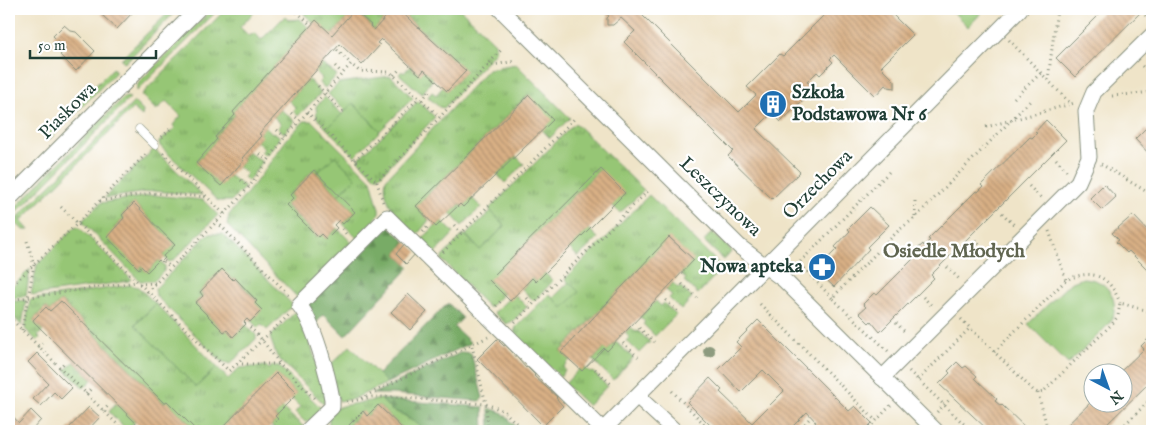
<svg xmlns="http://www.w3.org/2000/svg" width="1161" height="440" viewBox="0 0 1161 440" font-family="'IM FELL English',serif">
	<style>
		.grass { fill: url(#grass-tufts); stroke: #5a8254 }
		.forest { fill: url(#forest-firs); stroke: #4c744d }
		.green { fill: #96c675; stroke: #5a8254 }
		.building { fill: url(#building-back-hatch) }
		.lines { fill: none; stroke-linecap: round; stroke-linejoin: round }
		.service-casing { stroke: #87907e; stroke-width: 9 }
		.minor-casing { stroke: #87907e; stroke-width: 17 }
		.path { stroke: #87907e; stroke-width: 3; stroke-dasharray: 1 4; stroke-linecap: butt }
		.service { stroke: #fff; stroke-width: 8 }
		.minor { stroke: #fff; stroke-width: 15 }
		.tree { fill: #8d9b7f }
		.labels { text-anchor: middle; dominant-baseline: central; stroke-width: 4.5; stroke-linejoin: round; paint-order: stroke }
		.poi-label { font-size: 19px; font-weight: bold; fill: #1f3d34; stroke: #fff; text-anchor: start }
		.street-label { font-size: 19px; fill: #1f3d34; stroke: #fff }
		.neighbourhood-label { font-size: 20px; font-weight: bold; fill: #606550; stroke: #fff }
	</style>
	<defs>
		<pattern id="grass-tufts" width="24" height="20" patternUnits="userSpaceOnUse" patternTransform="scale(1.25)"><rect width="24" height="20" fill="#96c675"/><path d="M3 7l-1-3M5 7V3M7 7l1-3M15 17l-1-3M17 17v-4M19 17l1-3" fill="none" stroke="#7aa261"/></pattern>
		<pattern id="forest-firs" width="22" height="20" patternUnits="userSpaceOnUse" patternTransform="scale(1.25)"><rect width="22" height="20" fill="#78ab66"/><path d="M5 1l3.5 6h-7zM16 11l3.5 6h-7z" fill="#628c55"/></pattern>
		<pattern id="building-back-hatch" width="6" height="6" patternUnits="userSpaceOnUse" patternTransform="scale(1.25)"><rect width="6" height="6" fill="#d9b085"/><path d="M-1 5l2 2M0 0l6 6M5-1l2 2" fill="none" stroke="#af906e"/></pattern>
	</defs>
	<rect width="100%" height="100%" fill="#fff"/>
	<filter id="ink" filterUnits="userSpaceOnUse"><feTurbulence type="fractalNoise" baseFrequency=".02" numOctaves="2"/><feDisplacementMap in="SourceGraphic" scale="10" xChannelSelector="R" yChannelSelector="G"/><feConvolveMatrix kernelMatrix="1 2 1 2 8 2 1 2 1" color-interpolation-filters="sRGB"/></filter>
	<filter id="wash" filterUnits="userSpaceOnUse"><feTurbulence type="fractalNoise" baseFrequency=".0096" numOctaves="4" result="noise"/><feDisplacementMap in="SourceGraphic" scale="20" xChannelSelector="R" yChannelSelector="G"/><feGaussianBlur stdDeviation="1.12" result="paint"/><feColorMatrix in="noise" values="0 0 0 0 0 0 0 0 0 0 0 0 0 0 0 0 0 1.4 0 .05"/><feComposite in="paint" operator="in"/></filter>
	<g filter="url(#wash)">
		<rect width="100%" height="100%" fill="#efe4c8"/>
		<g class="grass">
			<path d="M172,9L176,11L125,63L121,59Z"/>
			<path d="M212,9H219L137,91V86L140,81Z"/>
			<path d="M226,9H257L240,27L249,36L255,33L261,40L285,16L289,20L300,19L309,28L233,112L235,115L215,137L217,139L196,163L221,185L230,176L245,187L231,201H218L160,146L159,142L175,128L173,125L181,116L166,101L158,109H155L141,95Z"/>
			<path d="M304,9H393L374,30L370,26V24L354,10L332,35L316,21L314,23L304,14Z"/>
			<path d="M398,9H460L495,43V52L444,108L439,107L428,97L432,92L436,95L443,87L447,91L466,71Z"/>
			<path d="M322,64L337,75L325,88L319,83L322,78L315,72Z"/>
			<path d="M516,64L570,118L550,138L542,130L528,95L416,206L429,220L417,235C401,219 381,204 386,179L488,69Z"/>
			<path d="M410,66L420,74L424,70L433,79L422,94L399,74L402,71L404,73Z"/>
			<path d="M113,68L116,72L50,139L44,137Z"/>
			<path d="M391,76L413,98L380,131L353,103L345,111L328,94L339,83Z"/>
			<path d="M308,79L321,93L298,116L293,111L296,108L289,101Z"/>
			<path d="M126,97L130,98L12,217V212L15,208L123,98Z"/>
			<path d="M325,97L342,114L327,129L317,118L316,106Z"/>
			<path d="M418,101L435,117L381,175L375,177L358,160L359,158Z"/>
			<path d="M134,102L143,111L142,116L133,108L21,221L29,230H23L14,221Z"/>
			<path d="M281,110L295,121L284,133L278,128L281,124L274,117Z"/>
			<path d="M304,121H312L371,180L379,209V214L358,239L343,224L355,212L338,195L356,178L317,173L313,170L290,195L293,198L286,206L317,237L321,234L326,239L337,228L353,244L299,299L227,225L229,215L256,182L287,139Z"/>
			<path d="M575,123L644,190L620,213L612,205L600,169L490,280L503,294L489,308L442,260V257L464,234L480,250L505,226L489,209Z"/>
			<path d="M265,126L272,133L274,132L280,137L268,154L265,155L261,152L264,149L257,142L261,136L259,134Z"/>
			<path d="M154,149L202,195L153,191L107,198L105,197Z"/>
			<path d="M248,152L262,162L248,181L244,177L246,173L238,167L244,160L242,158Z"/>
			<path d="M516,156L524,164L505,183L497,174Z"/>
			<path d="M154,195L203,200L218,215L174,260L169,262L163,256L175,244L134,203L122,215L124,218L114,228L138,268L141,266L147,272L159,260L165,266L164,271L154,281H140L82,221L100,203Z"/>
			<path d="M649,195L722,267L721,269L698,294L684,281L686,279L681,273L693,260L669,238L561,351L570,360L563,367L565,370L560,377L514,333L516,327L549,294L563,308L578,293L565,279Z"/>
			<path d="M472,198L481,207L462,226L450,213L460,204L463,207Z"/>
			<path d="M442,221L454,233L435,253L422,239L435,226L436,227Z"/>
			<path d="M76,226L79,227L131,279L129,281L35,295L31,294L37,265Z"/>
			<path d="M589,229L598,238L578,257L569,248Z"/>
			<path d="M712,232L732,251L724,260L704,241Z"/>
			<path d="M208,234H223L293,305L267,330L261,324L258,328L251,321L262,310L255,303L257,300L235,278L233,280L222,269L200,292L203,296L195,303L224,332L227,330L234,337L246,325L256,335V339L230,364L221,361L156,296L155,289Z"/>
			<path d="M30,269L26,296L9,299V290Z"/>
			<path d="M545,273L553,281L534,301L522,289L532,278Z"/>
			<path d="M673,283L678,288L681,287L692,298L681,310L669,298L672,295L666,290Z"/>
			<path d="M130,285L138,287L156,304L135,324L196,387L217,367L228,379L239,368L266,366L269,369L272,366H279L321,408L310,421L305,422L295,412L300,407L292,399L276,374L219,431H202L198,428L196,430L167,401L164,403L61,301L50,311L45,307L33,320L43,331L38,336L40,338L37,341L25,329L30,300Z"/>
			<path d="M515,295L527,307L513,321L506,324L494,313L508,299Z"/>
			<path d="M26,300L22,326L9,312V302Z"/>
			<path d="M656,301L661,306L664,303L676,315L655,336L643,324L645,322L640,317Z"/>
			<path d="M295,312L302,319L326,392L324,404L277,357L270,337Z"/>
			<path d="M631,327L636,332L638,331L650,342L639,353L627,341L630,338L625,333Z"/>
			<path d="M616,342L633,358L613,380L593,360L604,348L607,351Z"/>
			<path d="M350,346L387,383L353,399L339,401L329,366Z"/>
			<path d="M74,362L92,380L84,388L65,370Z"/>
			<path d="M585,368L591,373L593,372L607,386L588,406L565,384L579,369L582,371Z"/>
			<path d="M381,399L391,410L404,415L427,431H405L378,405L367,416L362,411L349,425L356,431H336L329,425V416L336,408L342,406Z"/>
			<path d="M116,403L135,422L127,430L109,412Z"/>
			<path d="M282,408L303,426L302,431H277L271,426L278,419L275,416Z"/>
		</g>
		<g class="forest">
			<path d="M389,226L406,242L396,254L410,267L345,336L324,315L314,325L306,305Z"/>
			<path d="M448,303L463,318L454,327L471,343L387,383L378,374Z"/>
			<path d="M462,352L471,353L483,398L480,401L393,394H372Z"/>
			<path d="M381,399L483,407L484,431H427L404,415L391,410Z"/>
			<path d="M489,408L503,413L520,431H490Z"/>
		</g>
		<g class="green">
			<path d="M950,9H985L968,27Z"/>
			<path d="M353,103L380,131L355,156L327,129Z"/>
			<path d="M335,156L356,178L338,195L317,173Z"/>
			<path d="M491,211L505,226L480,250L466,235Z"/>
			<path d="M1083,278C1094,279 1104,282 1110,292C1115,300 1116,310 1112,319C1106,329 1078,354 1068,364L1028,324L1070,283Z"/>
			<path d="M569,282L579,292L563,308L553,298Z"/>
			<path d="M156,304L217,367L196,387L135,325Z"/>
		</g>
		<g id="blocks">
			<g class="building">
				<path d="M106,9H130L133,12L117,29L101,14Z"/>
				<path d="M393,9H398L466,71L447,91L424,70L420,75L381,39L377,43L380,45L362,65L340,44L259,134L262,136L242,158L244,160L221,186L196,163L217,139L215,137L235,115L233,112L316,20L332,35L354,10L371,25L370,26L374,30Z"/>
				<path d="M601,9H636L739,112L756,95L747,87L780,54L783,56L830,9H887L913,35L881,67L895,81V88L888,87L885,85L875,96L834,55L830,59L833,62L820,75L817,72L807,82L815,88L781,122L772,113L756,129L800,172L772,199L728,156L733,151L624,42L635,31L621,18L613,25H607V18L609,16Z"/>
				<path d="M1105,9H1144L1075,77L1056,58Z"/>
				<path d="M64,25L71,31L76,32L95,51L76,71L60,55L66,49L53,36Z"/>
				<path d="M529,95L553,120L463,207L460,204L436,227L416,206Z"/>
				<path d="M1046,120L1066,140L931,275L934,278L880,332L871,321L869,323L859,313L866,307L863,304L874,293L877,295L914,258L911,255L923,244L924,246L930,240L928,239L976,191L978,192L983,187L981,185L1030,137L1032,138L1037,133L1035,132Z"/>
				<path d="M1152,127V157L1135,139L1146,128L1148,131Z"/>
				<path d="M601,169L625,193L536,282L532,278L510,301L489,280Z"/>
				<path d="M314,170L355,212L343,224L339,220L334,225L337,228L326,239L321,234L318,237L286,205L293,198L290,195Z"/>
				<path d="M1104,184L1116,197L1102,210L1090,198Z"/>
				<path d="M134,203L175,245L163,256L165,258L161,262L159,260L147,272L141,266L139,269L107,237L124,218L122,215Z"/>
				<path d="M870,207L889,225L867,247L869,249L834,287L816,270L837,249L835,247L850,231L848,229Z"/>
				<path d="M1133,215L1152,235V271L1151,273L1129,251L1127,253L1116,242L1119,240L1112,233Z"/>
				<path d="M669,237L694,260L607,351L604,348L582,371L561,352Z"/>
				<path d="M406,242L417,252L406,264L396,254Z"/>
				<path d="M222,269L233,280L235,278L257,301L255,303L262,310L250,322L247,319L244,322L246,324L233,337L227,330L224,332L195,303L203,296L200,292Z"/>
				<path d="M408,294L427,312L410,330L391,312Z"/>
				<path d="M61,301L164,403L167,401L196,430L198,427L202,431H144L34,322L33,320L46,307L50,311Z"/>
				<path d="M758,320L849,411L855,406L872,423L864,431H814L811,428L816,422L807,412L788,431H716L687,402L710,378L722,390L720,392L752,423L784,391L763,370L741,392L719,369L741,347L736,342Z"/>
				<path d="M1152,335V380L1100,431H1061L1094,399V402H1124V372H1120L1144,349L1141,346Z"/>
				<path d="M497,339L504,346L506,345L526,368L527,367L535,375L534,376L557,397L556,398L563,406L543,426L477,359Z"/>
				<path d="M37,353L72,388L61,399L54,392L41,406L33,399L48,383L28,362Z"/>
				<path d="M957,362L963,368L966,366L977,376L975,378L997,399L995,401L1001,406L1002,405L1029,431H989L939,384L950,373L948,371Z"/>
				<path d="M276,373L297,394L275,416L278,419L266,431H219Z"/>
				<path d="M378,405L405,431H356L349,425L363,411L367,416Z"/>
				<path d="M89,407L100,417L87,431H69L67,430Z"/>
				<path d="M31,410L41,420L31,431H9V412L19,423Z"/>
			</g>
		</g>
	</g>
	<g filter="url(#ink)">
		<use href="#blocks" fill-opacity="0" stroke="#87907e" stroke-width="1"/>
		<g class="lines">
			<g class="service-casing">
				<path id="service" d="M139,129L155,145"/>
			</g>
			<g class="minor-casing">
				<g id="minor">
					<path d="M500,9L740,247L784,280L936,431"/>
					<path d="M9,199L198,9"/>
					<path d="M882,378L1078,182L1089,157L1086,111L1094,92L1152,35"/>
					<path d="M637,396L675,431"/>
					<path d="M307,431L332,407V399C328,376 314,322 299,305L387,217L603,430"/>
					<path d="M602,431L1020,9"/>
				</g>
			</g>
			<g class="path">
				<path d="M297,9L295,10L310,24"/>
				<path d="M1145,15L1152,20"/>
				<path d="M1009,40L1071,104L1074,103"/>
				<path d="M337,50L351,64"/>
				<path d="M335,66L342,73"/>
				<path d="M487,66L516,61"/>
				<path d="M1142,66L1152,76"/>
				<path d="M394,75L400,69"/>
				<path d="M1048,80L1057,9"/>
				<path d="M318,86L344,113"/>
				<path d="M1112,96L1152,92"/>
				<path d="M1014,98L1041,73"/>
				<path d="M422,100L430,90"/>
				<path d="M307,112L377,182"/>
				<path d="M292,114L299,120"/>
				<path d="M986,127L1071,104"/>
				<path d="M277,130L285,137"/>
				<path d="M162,137L172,127"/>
				<path d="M163,153L224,214"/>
				<path d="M260,154L267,160"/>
				<path d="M1056,159L1067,171"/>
				<path d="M355,160L419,98"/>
				<path d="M1101,164L1152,195"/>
				<path d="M241,180L249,187"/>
				<path d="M1029,186L1041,198"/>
				<path d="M100,201L152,193L208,197"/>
				<path d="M383,202L377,182L440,117L503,48"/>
				<path d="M61,207L229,371L289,315"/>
				<path d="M1002,213L1014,225"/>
				<path d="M915,217V198"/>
				<path d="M217,222L288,294"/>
				<path d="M454,225L461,233"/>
				<path d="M1150,225L1152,223"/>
				<path d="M342,229L347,235"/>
				<path d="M1049,231L1066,280C1093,268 1110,276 1120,303"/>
				<path d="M423,232L429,225"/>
				<path d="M975,240L987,252"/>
				<path d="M443,252L575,118"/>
				<path d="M164,261L171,268"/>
				<path d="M947,267L959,279"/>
				<path d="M139,284L155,283"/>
				<path d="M682,284L697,298"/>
				<path d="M9,288L78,223L148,152"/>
				<path d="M147,292L236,202L249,187L285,137L351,64L359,71L390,72L440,117"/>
				<path d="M923,297L933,307"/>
				<path d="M527,298L533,305"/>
				<path d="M832,298L799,263L889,172"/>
				<path d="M9,300L136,282"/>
				<path d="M666,300L680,314"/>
				<path d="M760,304L876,421L891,405"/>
				<path d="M496,306L503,299"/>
				<path d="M9,317L124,431"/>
				<path d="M961,319L1034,391L1038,393L1043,392L1112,324L1118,316L1120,303L1152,312"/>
				<path d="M515,322L648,191"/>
				<path d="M896,323L906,333"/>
				<path d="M250,327L262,340L280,364"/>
				<path d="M639,328L654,342"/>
				<path d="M22,330L34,265L27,241"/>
				<path d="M623,343L638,357"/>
				<path d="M472,346L486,404L488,431"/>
				<path d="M38,347L43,342"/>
				<path d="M888,351L832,298L899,230L915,218L1031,100"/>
				<path d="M994,352L1066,280"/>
				<path d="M237,364H280L316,400"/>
				<path d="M59,368L64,363"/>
				<path d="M595,369L612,385"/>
				<path d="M909,371L971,431"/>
				<path d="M918,380L970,328"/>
				<path d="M672,391L711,431"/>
				<path d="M1038,393L1048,431"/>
				<path d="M86,394L91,389"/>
				<path d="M361,398L488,337"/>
				<path d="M347,402L372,397H393L486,404L504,411L524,431"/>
				<path d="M103,411L108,406"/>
				<path d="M937,412L949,400"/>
				<path d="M798,431L809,419"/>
				<path d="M865,431L876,421"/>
				<path d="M971,431L976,426"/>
				<path d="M1118,431L1152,398"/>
			</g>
			<use href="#service" class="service"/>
			<use href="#minor" class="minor"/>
		</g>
		<circle class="tree" cx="709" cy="351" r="6"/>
	</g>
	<defs>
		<g id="building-disc" transform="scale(1.4375)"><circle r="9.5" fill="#1f6fb2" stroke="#fff"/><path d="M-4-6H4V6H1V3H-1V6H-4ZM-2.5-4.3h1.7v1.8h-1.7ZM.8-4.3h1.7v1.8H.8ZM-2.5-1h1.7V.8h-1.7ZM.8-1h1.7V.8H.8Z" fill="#fff"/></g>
		<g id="pharmacy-disc" transform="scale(1.4375)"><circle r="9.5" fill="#1f6fb2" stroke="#fff"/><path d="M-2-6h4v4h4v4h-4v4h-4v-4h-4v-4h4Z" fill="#fff"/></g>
	</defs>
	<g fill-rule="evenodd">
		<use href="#building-disc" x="773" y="104"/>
		<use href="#pharmacy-disc" x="822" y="267"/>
	</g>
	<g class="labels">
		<g class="poi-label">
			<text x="792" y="93">Szkoła<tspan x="792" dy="22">Podstawowa Nr 6</tspan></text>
			<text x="803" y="267" text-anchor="end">Nowa apteka</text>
		</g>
		<g class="street-label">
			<text transform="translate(68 111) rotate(-45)">Piaskowa</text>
			<text transform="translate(818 185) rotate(-45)">Orzechowa</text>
			<text transform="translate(720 197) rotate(44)">Leszczynowa</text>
		</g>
		<g class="neighbourhood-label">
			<text x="954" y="251">Osiedle Młodych</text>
		</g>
	</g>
	<rect width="1161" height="440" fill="none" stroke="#fff" stroke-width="30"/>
	<g transform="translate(1108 388) rotate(139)"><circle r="24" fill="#ffffff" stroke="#a5b1ae"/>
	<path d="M0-4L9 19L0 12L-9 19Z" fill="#1f6fb2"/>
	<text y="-8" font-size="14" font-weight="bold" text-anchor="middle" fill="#1f3d34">N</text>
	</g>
	<path d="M30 50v8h126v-8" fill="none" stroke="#1f3d34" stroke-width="2.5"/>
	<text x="38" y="50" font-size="15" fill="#1f3d34" stroke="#ffffff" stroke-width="4" paint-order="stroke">50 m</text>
</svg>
